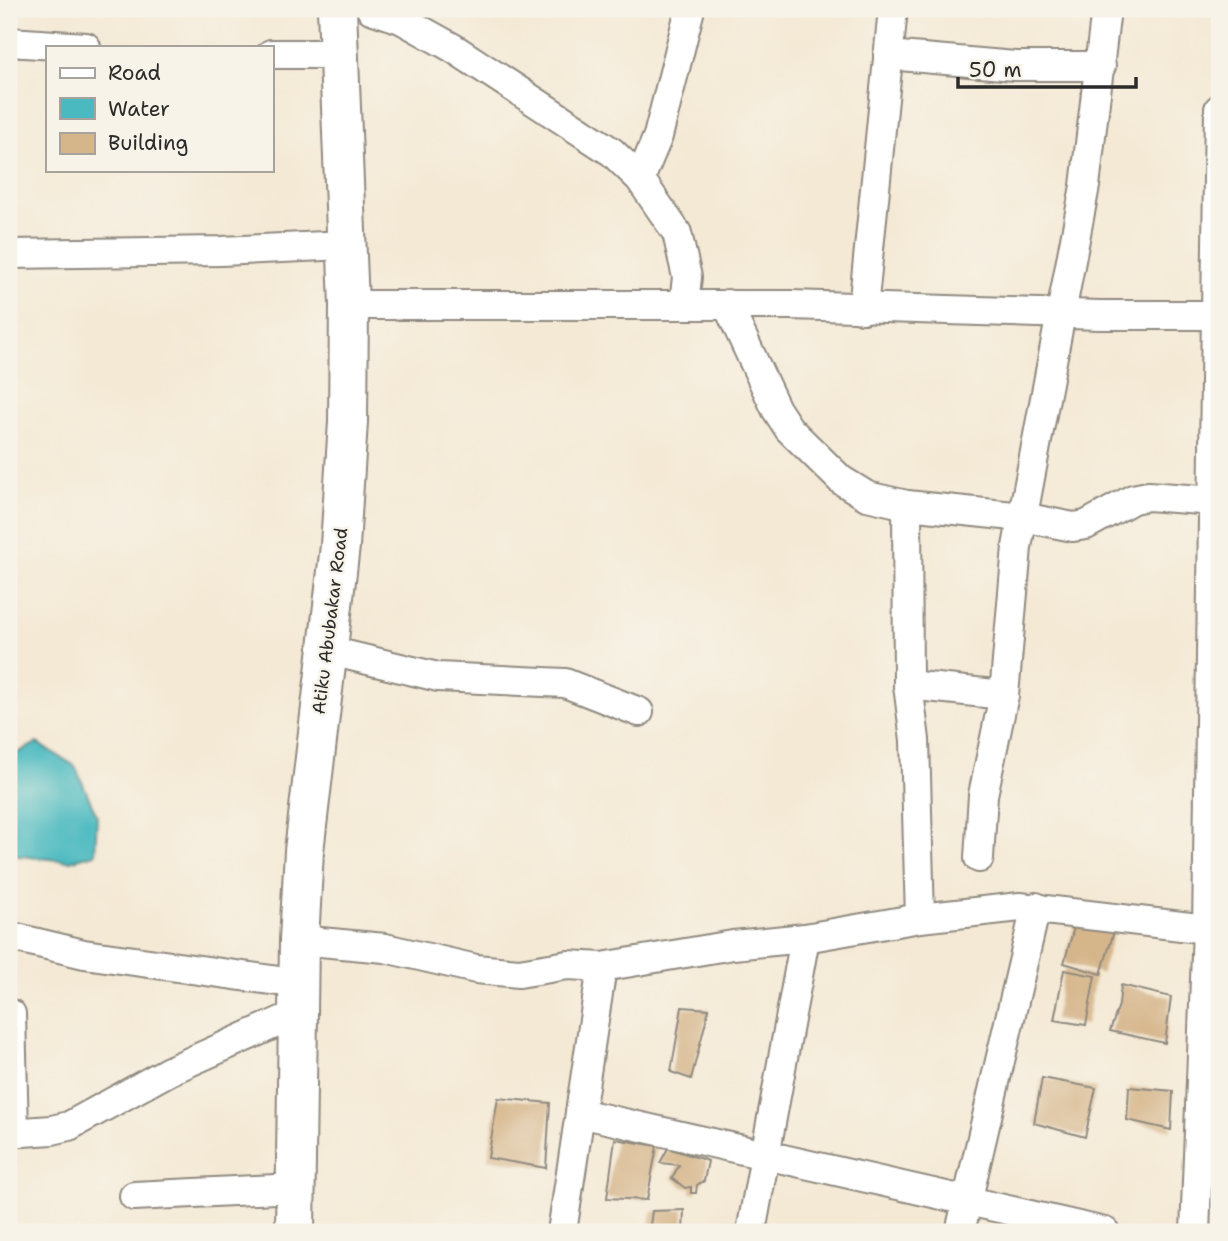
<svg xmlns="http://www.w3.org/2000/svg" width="1228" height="1241" viewBox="0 0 1228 1241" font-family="'Shantell Sans',sans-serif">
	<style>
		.water { fill: #4bbac0; stroke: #3b7276; stroke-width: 2 }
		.building { fill: #d5b58a }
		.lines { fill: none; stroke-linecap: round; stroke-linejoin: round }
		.street-casing { stroke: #908a80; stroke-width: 32 }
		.secondary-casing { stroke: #908a80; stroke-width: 42 }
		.street { stroke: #fff; stroke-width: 28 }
		.secondary { stroke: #fff; stroke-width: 38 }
		.labels { text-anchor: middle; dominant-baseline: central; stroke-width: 5; stroke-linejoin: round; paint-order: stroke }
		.street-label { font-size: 18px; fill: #2b2b2b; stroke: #f7f3e8 }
	</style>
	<rect width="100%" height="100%" fill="#f7f3e8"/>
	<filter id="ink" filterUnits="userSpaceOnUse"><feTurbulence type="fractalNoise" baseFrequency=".0143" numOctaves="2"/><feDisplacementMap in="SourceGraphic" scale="14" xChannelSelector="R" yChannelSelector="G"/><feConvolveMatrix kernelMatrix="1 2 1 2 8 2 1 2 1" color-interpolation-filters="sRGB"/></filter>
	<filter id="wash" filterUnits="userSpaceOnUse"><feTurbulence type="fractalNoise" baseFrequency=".00686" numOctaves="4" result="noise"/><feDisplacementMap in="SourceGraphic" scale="28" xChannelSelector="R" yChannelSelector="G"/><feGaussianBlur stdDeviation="1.57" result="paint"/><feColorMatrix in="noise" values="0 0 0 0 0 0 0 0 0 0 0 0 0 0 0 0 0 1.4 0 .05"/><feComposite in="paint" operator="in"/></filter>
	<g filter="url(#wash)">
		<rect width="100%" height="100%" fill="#f4e9d5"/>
		<path class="water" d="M37,743L75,766L97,816L95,854L70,861L9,855V757Z"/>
		<g id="blocks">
			<g class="building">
				<path d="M1077,917L1116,925L1101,974L1064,963Z"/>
				<path d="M1064,970L1095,976L1086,1025L1054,1020Z"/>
				<path d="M1121,985L1171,997L1165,1043L1110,1031L1119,1005Z"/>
				<path d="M682,1007L709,1009L691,1079L671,1072Z"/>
				<path d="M1042,1078L1096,1088L1085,1137L1034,1123Z"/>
				<path d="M1129,1087L1173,1091L1171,1130L1127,1120Z"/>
				<path d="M498,1098L550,1103L546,1168L488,1158Z"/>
				<path d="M615,1139L657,1146L647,1200L607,1198Z"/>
				<path d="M668,1148L708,1161L704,1181L697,1185L696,1193H691V1187L685,1188L672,1178L679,1165L660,1163Z"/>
				<path d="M684,1210L683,1232H649L652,1211Z"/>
			</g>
		</g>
	</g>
	<g filter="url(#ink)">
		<use href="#blocks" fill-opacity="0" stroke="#908a80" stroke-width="2"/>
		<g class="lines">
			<g class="street-casing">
				<g id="street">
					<path d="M371,9L401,19L453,48L612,152L640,179L677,233L687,277L684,304"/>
					<path d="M9,42L86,47"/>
					<path d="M271,54H338"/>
					<path d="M888,55L1015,66H1101"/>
					<path d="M640,179L658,136L690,9"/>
					<path d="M9,254L221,251L345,245"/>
					<path d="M727,304L776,409L789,429L841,480L867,496L907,505L1023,517L1073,527L1086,525L1133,499L1148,496L1214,501"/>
					<path d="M349,305H791L1100,315H1214"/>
					<path d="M863,309L893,9"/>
					<path d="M907,505L908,685L915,740L920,918"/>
					<path d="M326,650L438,677L565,683L639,712"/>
					<path d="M908,685L1004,695"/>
					<path d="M979,858L983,795L1004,695L1017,547L1085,186L1106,9"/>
					<path d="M9,936L84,954L300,984"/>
					<path d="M299,940L385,948L476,969L519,973L568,965L602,967L733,945L805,938L920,918L1020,907L1207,929"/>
					<path d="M11,1014L14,1132"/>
					<path d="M580,1113L1105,1232"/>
					<path d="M9,1133L52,1130L69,1126L169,1071L299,1013"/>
					<path d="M134,1196L296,1188"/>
					<path d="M562,1232L602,967"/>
					<path d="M751,1232L805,938"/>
					<path d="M960,1232L1036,907"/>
					<path d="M1195,1232L1207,929L1219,109"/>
				</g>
			</g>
			<g class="secondary-casing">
				<path id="secondary" d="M295,1232L299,940L304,851L340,546L348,422L349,305L337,9"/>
			</g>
			<use href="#street" class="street"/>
			<use href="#secondary" class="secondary"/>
		</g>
	</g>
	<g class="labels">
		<g class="street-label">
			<text transform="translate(330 621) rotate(-83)">Atiku Abubakar Road</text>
		</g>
	</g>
	<rect width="1228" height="1241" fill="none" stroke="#f7f3e8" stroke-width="35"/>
	<rect x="46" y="46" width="228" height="126" fill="#f7f3e8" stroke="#a5a39c" stroke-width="2"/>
	<rect x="60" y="68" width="35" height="10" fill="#ffffff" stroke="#a5a39c" stroke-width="2"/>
	<text x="108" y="80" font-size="21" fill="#2b2b2b">Road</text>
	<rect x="60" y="98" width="35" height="21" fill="#4bbac0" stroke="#a5a39c" stroke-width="2"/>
	<text x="108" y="116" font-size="21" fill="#2b2b2b">Water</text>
	<rect x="60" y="133" width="35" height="21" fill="#d5b58a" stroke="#a5a39c" stroke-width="2"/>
	<text x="108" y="150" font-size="21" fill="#2b2b2b">Building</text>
	<path d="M958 77v10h178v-10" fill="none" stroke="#2b2b2b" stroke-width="3.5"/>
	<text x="969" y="77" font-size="21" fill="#2b2b2b" stroke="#f7f3e8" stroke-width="5" paint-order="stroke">50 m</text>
</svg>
